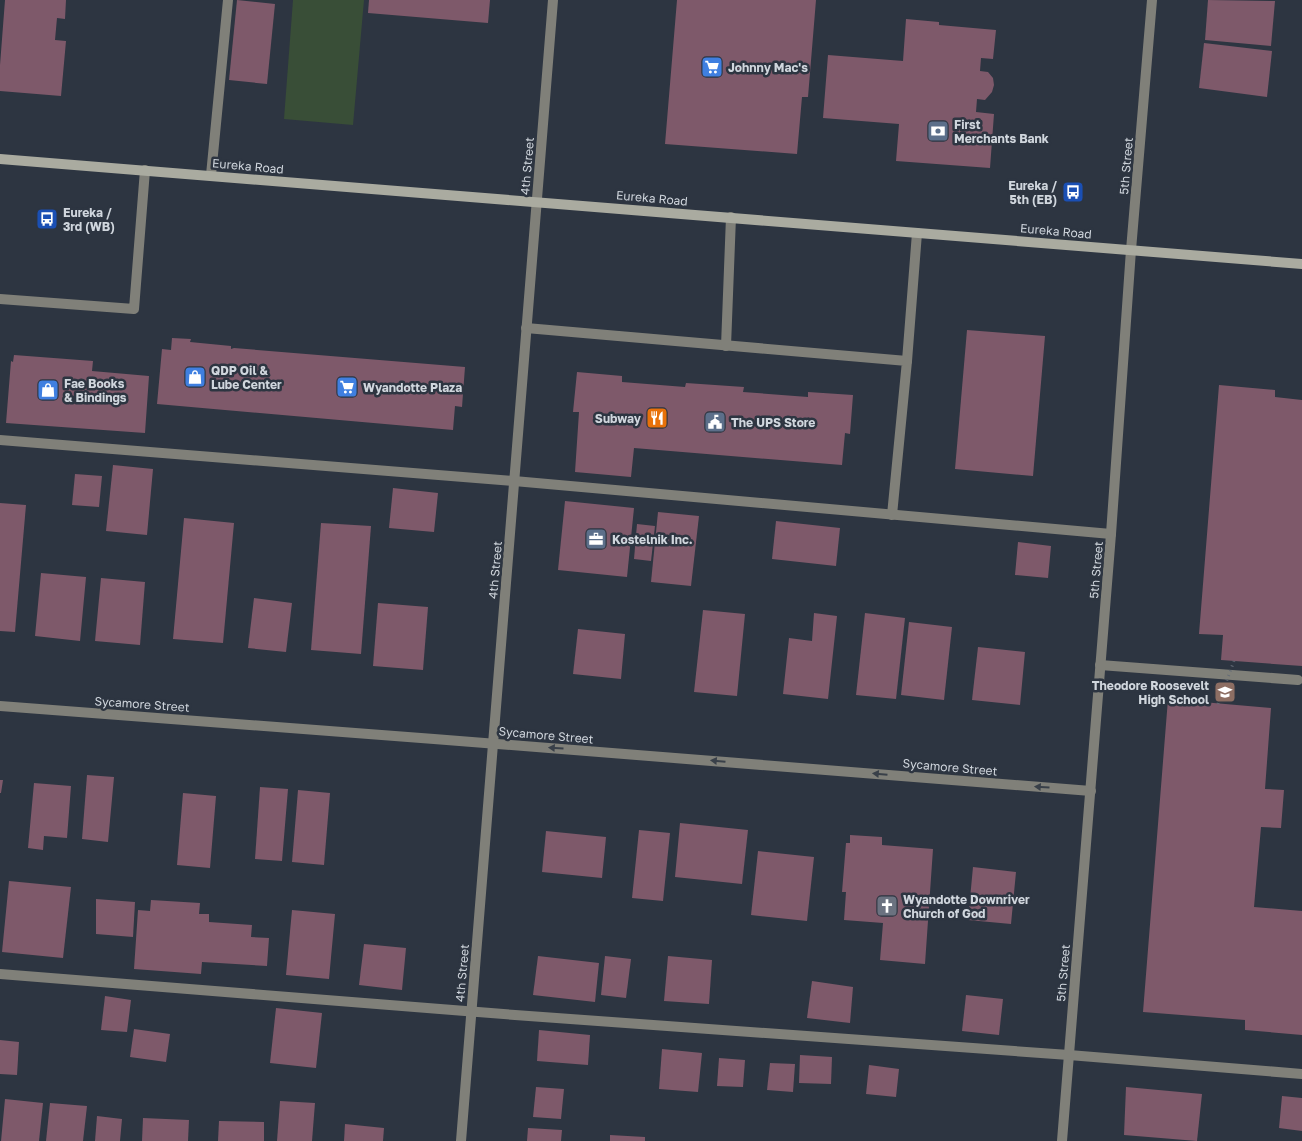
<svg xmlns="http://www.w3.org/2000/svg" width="1302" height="1141" viewBox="0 0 1302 1141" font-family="'Golos Text',sans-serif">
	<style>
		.green { fill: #394e37 }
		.building { fill: #7e596a }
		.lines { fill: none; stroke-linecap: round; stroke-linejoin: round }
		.lane { stroke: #808079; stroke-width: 10 }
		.street { stroke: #808079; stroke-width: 10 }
		.secondary { stroke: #aaaba0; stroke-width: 10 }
		.path-bridge { stroke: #646b76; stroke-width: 3; stroke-dasharray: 1 4; stroke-linecap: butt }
		.oneway { fill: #394049 }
		.labels { text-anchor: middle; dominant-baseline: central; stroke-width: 5; stroke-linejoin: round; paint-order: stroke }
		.poi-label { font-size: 12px; font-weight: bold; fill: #d0d6dd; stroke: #2d3541; text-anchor: start }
		.street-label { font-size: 12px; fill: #d0d6dd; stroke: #2d3541 }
	</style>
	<rect width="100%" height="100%" fill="#2d3541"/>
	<path class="green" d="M293,0H364L353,125L284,119Z"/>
	<g class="building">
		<path d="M5,0H66L65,19L57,18L55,40L66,41L61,96L0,91V65Z"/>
		<path d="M237,0L275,4L267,84L229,80Z"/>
		<path d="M369,0H490L488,23L368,13Z"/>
		<path d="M677,0H816L808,97H802L797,154L665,144Z"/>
		<path d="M1208,0L1275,1L1271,46L1205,40Z"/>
		<path d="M906,19L939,22V25L996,30L993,59L981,58L980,71L988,72L993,78L994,85L992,92L985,100L977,99L976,112L994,114L990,168L896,161L899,124L823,118L828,55L903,61Z"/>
		<path d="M1204,43L1272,51L1267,97L1199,88Z"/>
		<path d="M967,330L1045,336L1033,476L955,469Z"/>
		<path d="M172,338L191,339L190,342L231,346V349L234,348L465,367L462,407L455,406L453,430L157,404L162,349L171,350Z"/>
		<path d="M14,355L93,361L92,371L149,376L145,433L6,423L11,361L13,362Z"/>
		<path d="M577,372L622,376V382L685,387L686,383L744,387L743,392L808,397V392L853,395L850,434L845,433L842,465L634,448L631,477L575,472L579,412H573Z"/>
		<path d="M1219,385L1275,390V397L1302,400V666L1221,660L1223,635L1199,634Z"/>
		<path d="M113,465L153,469L147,535L106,531Z"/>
		<path d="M75,474L102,476L99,507L72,505Z"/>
		<path d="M393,488L438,493L434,532L389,528Z"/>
		<path d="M565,501L634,508L627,577L558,570Z"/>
		<path d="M0,503L26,505L15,632L0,631Z"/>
		<path d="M658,512L699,516L691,586L651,582Z"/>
		<path d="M184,518L234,523L223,643L173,639Z"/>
		<path d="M776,521L840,528L836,566L772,559Z"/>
		<path d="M321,523L371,526L361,654L311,650Z"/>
		<path d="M637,524L655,526L651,561L634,559Z"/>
		<path d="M1018,542L1051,546L1048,578L1015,575Z"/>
		<path d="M41,573L86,577L80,641L35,636Z"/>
		<path d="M101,578L145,582L140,645L95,641Z"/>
		<path d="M254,598L292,603L286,652L248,648Z"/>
		<path d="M378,603L428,607L423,670L373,666Z"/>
		<path d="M703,610L745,614L737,696L694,692Z"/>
		<path d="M814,613L837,616L828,699L783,694L789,638L812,641Z"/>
		<path d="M865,613L905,618L896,699L856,695Z"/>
		<path d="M909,622L952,627L944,700L901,695Z"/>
		<path d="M578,629L625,634L621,679L573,674Z"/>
		<path d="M978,647L1025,652L1020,705L972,700Z"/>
		<path d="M1168,699L1271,708L1265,789L1284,790L1281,828L1261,827L1254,907L1302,911V1035L1245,1030V1020L1143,1012Z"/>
		<path d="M87,775L114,777L108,842L82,839Z"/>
		<path d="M0,780H3L1,793H0Z"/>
		<path d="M34,783L71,786L67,838L44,836L43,850L28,848Z"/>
		<path d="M260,787L288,789L282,861L255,859Z"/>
		<path d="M298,790L330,793L324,865L292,862Z"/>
		<path d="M183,793L216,796L210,868L177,865Z"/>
		<path d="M680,823L748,830L742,884L675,877Z"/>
		<path d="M639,830L670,833L663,901L632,898Z"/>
		<path d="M546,831L606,837L602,878L542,872Z"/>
		<path d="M850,835L882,837V845L933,849L925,964L880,960L883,923L844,920L846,892H842L846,843H850Z"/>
		<path d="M758,851L814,857L807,921L751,915Z"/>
		<path d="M973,867L1016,872L1011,924L968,920Z"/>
		<path d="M9,881L71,887L63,958L2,952Z"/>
		<path d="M96,899L135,902L133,937L96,934Z"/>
		<path d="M151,900L200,903L199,914H209V922L252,925L251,937L269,938L267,966L202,962L201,974L134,969L138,910L150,911Z"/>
		<path d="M292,910L335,914L329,979L286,975Z"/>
		<path d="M364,944L406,948L402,990L359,985Z"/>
		<path d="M538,956L599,963L595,1002L533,995Z"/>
		<path d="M605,956L631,959L626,998L601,995Z"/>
		<path d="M668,956L712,960L709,1004L664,1001Z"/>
		<path d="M812,981L853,987L850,1023L807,1018Z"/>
		<path d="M966,995L1003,999L999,1035L962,1031Z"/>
		<path d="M105,996L131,1000L127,1032L101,1030Z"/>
		<path d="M276,1008L322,1013L316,1068L270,1063Z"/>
		<path d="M134,1029L170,1034L166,1062L130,1057Z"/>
		<path d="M539,1030L590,1035L588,1065L537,1061Z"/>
		<path d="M0,1040L19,1042L17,1075L0,1074Z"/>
		<path d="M662,1049L702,1053L698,1092L659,1089Z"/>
		<path d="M800,1055L832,1057L831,1084L799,1083Z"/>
		<path d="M719,1058L745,1060L743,1087L717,1086Z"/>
		<path d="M770,1063L795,1064L793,1092L767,1090Z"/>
		<path d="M869,1065L899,1069L896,1097L866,1094Z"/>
		<path d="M536,1087L564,1089L561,1119L533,1117Z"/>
		<path d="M1126,1087L1202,1094L1197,1141L1124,1135Z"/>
		<path d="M1282,1096L1302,1098V1131L1279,1128Z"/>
		<path d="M5,1099L43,1103L39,1141H1Z"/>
		<path d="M280,1101L315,1103L312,1141H277Z"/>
		<path d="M50,1103L87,1106L83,1141H46Z"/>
		<path d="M97,1116L122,1119L120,1141H95Z"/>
		<path d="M143,1118L189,1120L188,1141H142Z"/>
		<path d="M219,1121L264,1122V1141H218Z"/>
		<path d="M345,1124L384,1128L383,1141H344Z"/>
		<path d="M528,1128L562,1130L561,1141H527Z"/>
		<path d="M610,1135L645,1137V1141H610Z"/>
	</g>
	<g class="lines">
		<g class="lane">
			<path d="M211,175L228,0"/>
			<path d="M0,299L134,309L145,170"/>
			<path d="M526,328L907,361L892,515"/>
			<path d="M726,346L731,217"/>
			<path d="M907,361L917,233"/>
			<path d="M0,440L514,481L1111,534"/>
			<path d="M1100,665L1298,680"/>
			<path d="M0,974L515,1015L1069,1055L1302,1074"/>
		</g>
		<g class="street">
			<path d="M0,706L434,739L1091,791"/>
			<path d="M461,1141L553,0"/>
			<path d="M1062,1141L1111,534L1131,250L1152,0"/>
		</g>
		<path class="secondary" d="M0,159L1302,264"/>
		<path class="path-bridge" d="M1218,704L1234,661"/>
	</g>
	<defs><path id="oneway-solid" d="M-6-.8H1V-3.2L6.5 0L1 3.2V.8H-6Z" transform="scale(1.25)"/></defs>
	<g class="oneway">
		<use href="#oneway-solid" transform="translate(556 748) rotate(-176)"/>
		<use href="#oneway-solid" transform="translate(718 761) rotate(-175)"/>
		<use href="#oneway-solid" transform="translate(880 774) rotate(-175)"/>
		<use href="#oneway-solid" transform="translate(1042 787) rotate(-176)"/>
	</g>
	<defs>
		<g id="supermarket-square" transform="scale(1.125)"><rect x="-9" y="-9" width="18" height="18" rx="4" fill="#3f7fe0" stroke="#2d3541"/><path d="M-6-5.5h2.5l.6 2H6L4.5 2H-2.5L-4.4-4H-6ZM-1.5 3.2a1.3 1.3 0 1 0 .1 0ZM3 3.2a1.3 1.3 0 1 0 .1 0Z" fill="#fff"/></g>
		<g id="bank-square" transform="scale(1.125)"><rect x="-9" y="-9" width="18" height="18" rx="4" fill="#5c6f8a" stroke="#2d3541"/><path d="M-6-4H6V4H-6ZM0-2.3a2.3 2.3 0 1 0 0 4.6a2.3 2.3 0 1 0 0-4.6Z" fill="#fff"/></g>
		<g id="bus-square" transform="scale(1.125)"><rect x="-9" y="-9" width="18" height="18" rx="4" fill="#1a4fb4" stroke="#2d3541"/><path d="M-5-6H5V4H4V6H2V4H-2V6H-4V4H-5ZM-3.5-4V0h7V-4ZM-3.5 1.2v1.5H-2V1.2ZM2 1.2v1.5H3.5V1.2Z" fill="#fff"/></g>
		<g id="shop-square" transform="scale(1.125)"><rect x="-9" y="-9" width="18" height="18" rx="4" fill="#3f7fe0" stroke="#2d3541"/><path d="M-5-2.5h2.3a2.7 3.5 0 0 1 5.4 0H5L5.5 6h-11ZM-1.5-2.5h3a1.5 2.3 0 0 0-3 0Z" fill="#fff"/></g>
		<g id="restaurant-square" transform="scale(1.125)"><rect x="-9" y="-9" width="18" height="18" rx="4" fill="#e8710a" stroke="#2d3541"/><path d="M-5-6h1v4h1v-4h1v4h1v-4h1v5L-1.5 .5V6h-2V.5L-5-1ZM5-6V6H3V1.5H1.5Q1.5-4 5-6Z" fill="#fff"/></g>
		<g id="civic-square" transform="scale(1.125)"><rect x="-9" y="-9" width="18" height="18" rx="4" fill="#5c6f8a" stroke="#2d3541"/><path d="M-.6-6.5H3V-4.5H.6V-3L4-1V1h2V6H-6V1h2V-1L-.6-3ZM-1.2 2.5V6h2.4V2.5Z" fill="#fff"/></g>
		<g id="office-square" transform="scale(1.125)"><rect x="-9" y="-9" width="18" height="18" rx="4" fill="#5c6f8a" stroke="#2d3541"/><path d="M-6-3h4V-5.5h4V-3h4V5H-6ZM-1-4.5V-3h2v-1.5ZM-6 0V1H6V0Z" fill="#fff"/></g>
		<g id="school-square" transform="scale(1.125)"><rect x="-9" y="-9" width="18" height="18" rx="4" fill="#8d6e63" stroke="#2d3541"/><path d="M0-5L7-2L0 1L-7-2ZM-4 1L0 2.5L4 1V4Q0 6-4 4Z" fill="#fff"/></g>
		<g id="church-square" transform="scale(1.125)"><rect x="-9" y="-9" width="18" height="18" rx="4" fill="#6b7280" stroke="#2d3541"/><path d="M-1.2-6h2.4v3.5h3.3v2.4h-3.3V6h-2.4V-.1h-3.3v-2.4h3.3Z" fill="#fff"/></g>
	</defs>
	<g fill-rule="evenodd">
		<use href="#supermarket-square" x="712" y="67"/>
		<use href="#bank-square" x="938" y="131"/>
		<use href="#bus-square" x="1073" y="192"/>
		<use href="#bus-square" x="47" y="219"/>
		<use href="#shop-square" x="195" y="377"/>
		<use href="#supermarket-square" x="347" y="387"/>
		<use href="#shop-square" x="48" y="390"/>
		<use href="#restaurant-square" x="657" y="418"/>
		<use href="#civic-square" x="715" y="422"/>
		<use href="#office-square" x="596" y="539"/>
		<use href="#school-square" x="1225" y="692"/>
		<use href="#church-square" x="887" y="906"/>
	</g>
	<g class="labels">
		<g class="poi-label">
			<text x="728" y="67">Johnny Mac's</text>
			<text x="954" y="124">First<tspan x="954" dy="14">Merchants Bank</tspan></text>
			<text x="1057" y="185" text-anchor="end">Eureka /<tspan x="1057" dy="14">5th (EB)</tspan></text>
			<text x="63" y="212">Eureka /<tspan x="63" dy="14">3rd (WB)</tspan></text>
			<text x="211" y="370">QDP Oil &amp;<tspan x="211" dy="14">Lube Center</tspan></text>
			<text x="64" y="383">Fae Books<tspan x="64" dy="14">&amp; Bindings</tspan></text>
			<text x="363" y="387">Wyandotte Plaza</text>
			<text x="641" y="418" text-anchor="end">Subway</text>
			<text x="731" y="422">The UPS Store</text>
			<text x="612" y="539">Kostelnik Inc.</text>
			<text x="1209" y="685" text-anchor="end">Theodore Roosevelt<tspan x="1209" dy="14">High School</tspan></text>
			<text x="903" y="899">Wyandotte Downriver<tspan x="903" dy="14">Church of God</tspan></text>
		</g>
		<g class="street-label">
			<text transform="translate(248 166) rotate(5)">Eureka Road</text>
			<text transform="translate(527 166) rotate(-85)">4th Street</text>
			<text transform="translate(1126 166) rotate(-85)">5th Street</text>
			<text transform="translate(652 198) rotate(5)">Eureka Road</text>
			<text transform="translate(1056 231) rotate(5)">Eureka Road</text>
			<text transform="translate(495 570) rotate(-85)">4th Street</text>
			<text transform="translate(1096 570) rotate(-85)">5th Street</text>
			<text transform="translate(142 704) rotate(4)">Sycamore Street</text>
			<text transform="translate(546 735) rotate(5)">Sycamore Street</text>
			<text transform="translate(950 767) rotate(5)">Sycamore Street</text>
			<text transform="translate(462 973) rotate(-85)">4th Street</text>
			<text transform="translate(1063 973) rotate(-85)">5th Street</text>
		</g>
	</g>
</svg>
